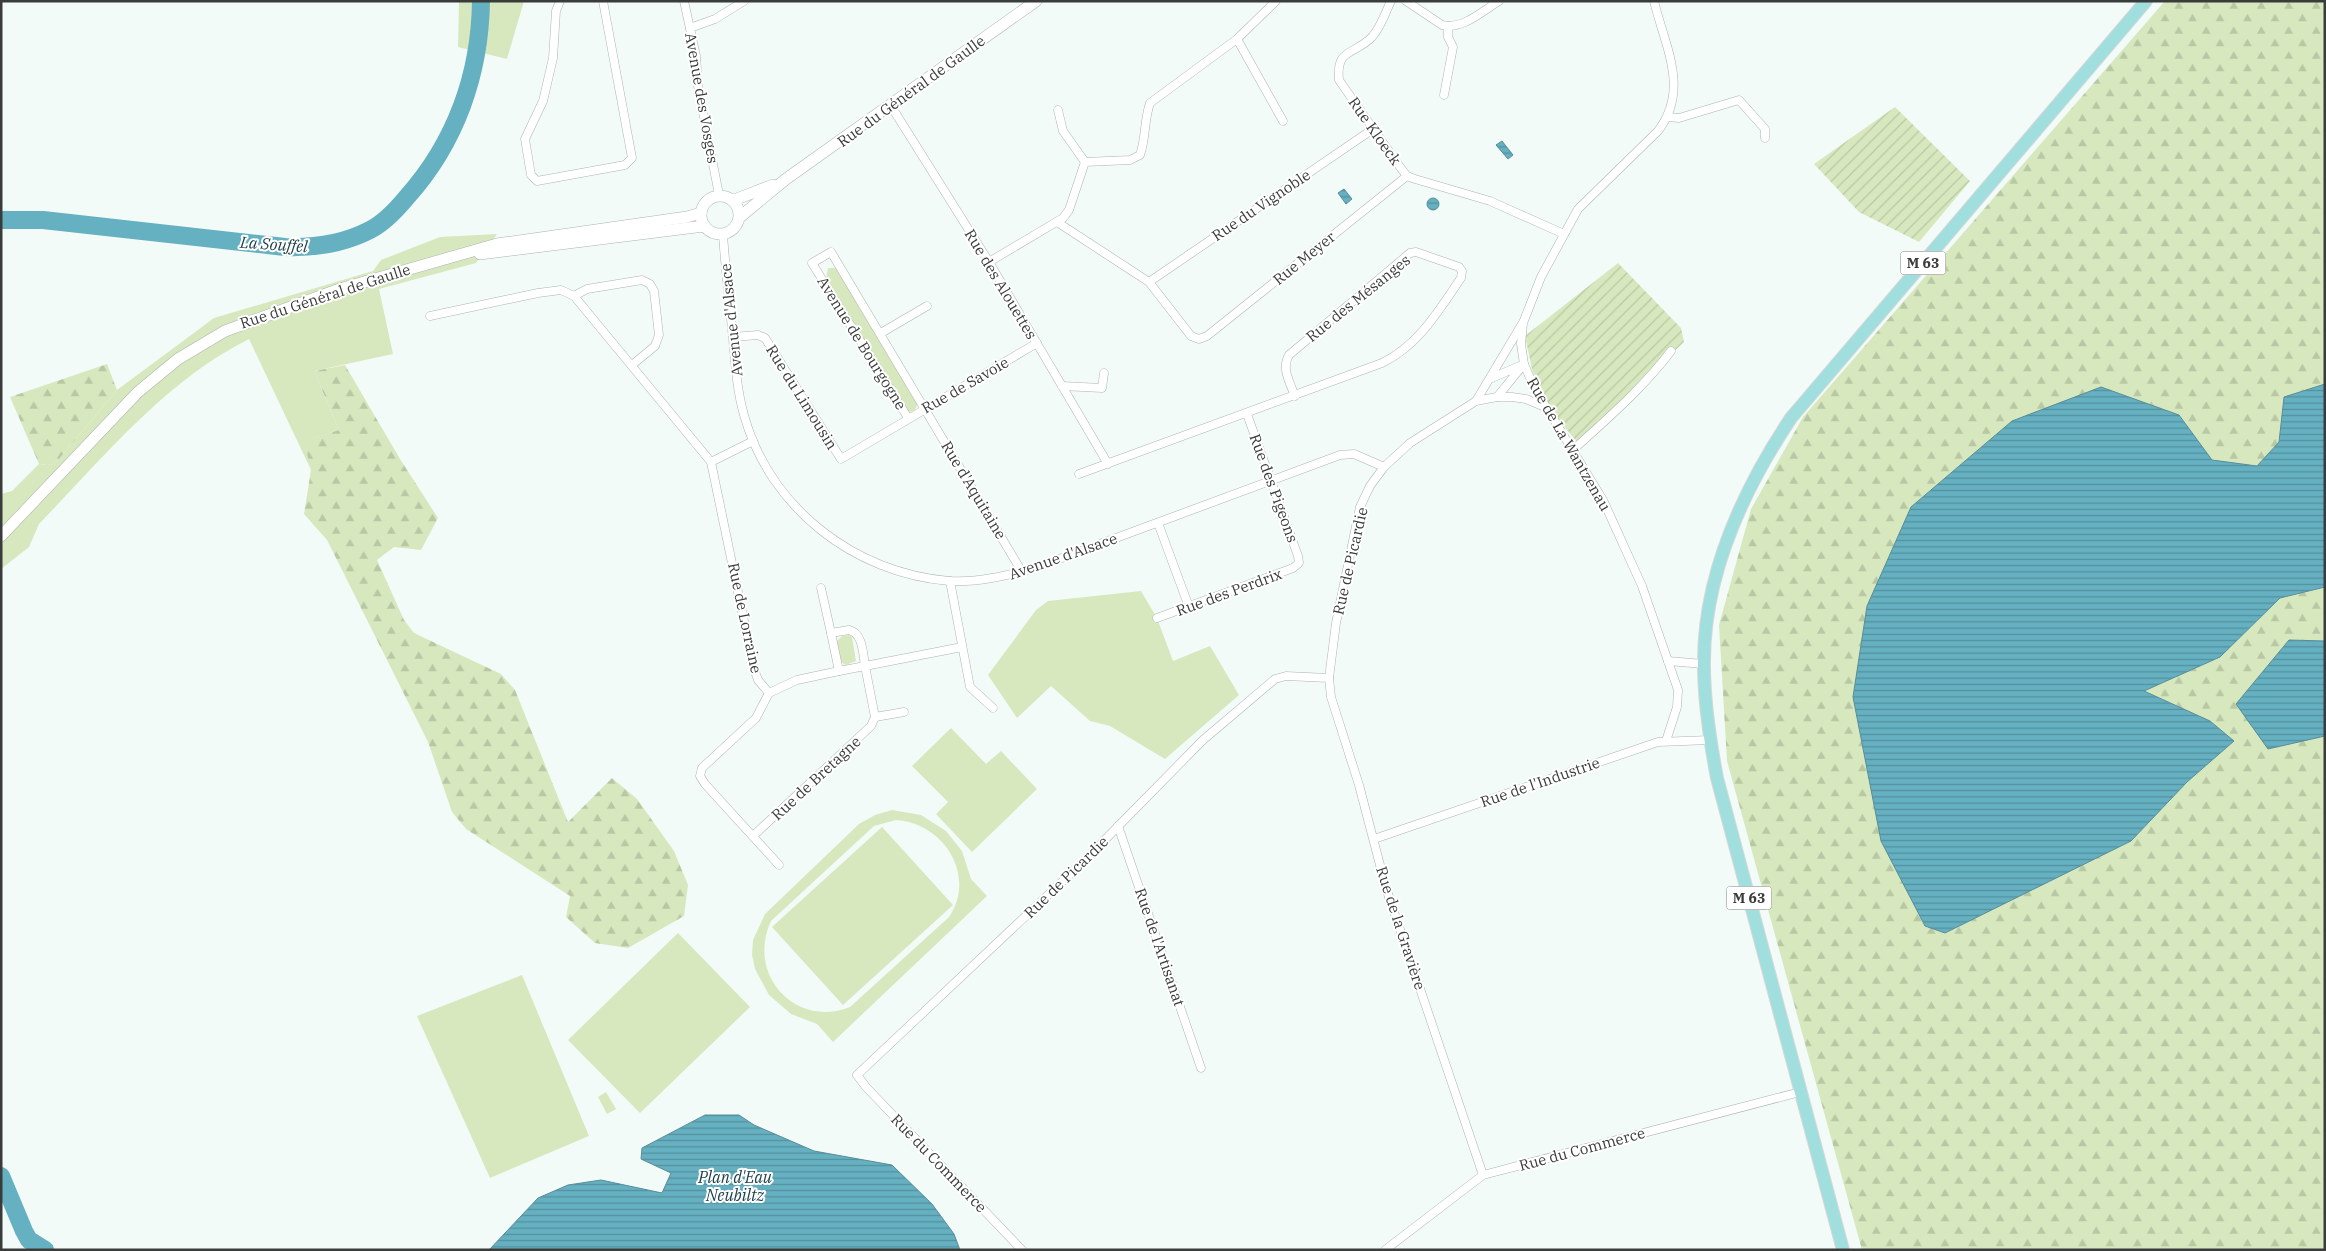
<svg xmlns="http://www.w3.org/2000/svg" width="2326" height="1251" viewBox="0 0 2326 1251" font-family="'IBM Plex Serif',serif">
	<style>
		.green { fill: #d7e8be; fill-rule: evenodd }
		.forest { fill: url(#forest-firs) }
		.garden { fill: url(#garden-furrows) }
		.water { fill: url(#water-rules); stroke: #588d99 }
		.lines { fill: none; stroke-linecap: round; stroke-linejoin: round }
		.river { stroke: #65b0c1; stroke-width: 18 }
		.street-casing { stroke: #acb4b1; stroke-width: 9 }
		.secondary-casing { stroke: #acb4b1; stroke-width: 12 }
		.primary-casing { stroke: #d7d8d8; stroke-width: 14 }
		.street { stroke: #fff; stroke-width: 8 }
		.secondary { stroke: #fff; stroke-width: 11 }
		.primary { stroke: #a0dfdd; stroke-width: 12 }
		.labels { text-anchor: middle; dominant-baseline: central; stroke-width: 4; stroke-linejoin: round; paint-order: stroke }
		.shield { fill: #fff; stroke: #747676; stroke-width: 1 }
		.shield-label { font-size: 14px; font-weight: bold; fill: #393c3b }
		.street-label { font-size: 15px; fill: #393c3b; stroke: #fff }
		.water-label { font-size: 16px; font-style: italic; fill: #1c4048; stroke: #fff }
	</style>
	<defs>
		<pattern id="forest-firs" width="22" height="20" patternUnits="userSpaceOnUse" patternTransform="scale(1.25)"><rect width="22" height="20" fill="#d7e8be"/><path d="M5 1l3.5 6h-7zM16 11l3.5 6h-7z" fill="#b9c8a4"/></pattern>
		<pattern id="garden-furrows" width="10" height="10" patternUnits="userSpaceOnUse" patternTransform="scale(1.25)"><rect width="10" height="10" fill="#d7e8be"/><path d="M-1 1l2-2M0 10L10 0M9 11l2-2" fill="none" stroke="#b9c8a4"/></pattern>
		<pattern id="water-rules" width="6" height="5" patternUnits="userSpaceOnUse" patternTransform="scale(1.25)"><rect width="6" height="5" fill="#65b0c1"/><path d="M0 2.5h6" fill="none" stroke="#54909e"/></pattern>
	</defs>
	<rect width="100%" height="100%" fill="#f3fbf8"/>
	<g class="green">
		<path d="M459,1H524L507,59L458,47Z"/>
		<path d="M497,234L476,263L379,289L393,354L314,371L339,430L305,441L311,470L249,339C165,381 104,457 39,524L29,547L1,569V494L12,491L39,464L54,465L117,390L214,318L373,271L381,260L440,237Z"/>
		<path d="M828,268H837L918,403L915,410L910,412L905,409L826,279Z"/>
		<path d="M1141,591L1157,618L1173,661L1210,646L1239,695L1165,759L1110,726L1090,721L1051,686L1017,718L988,675L1036,610L1048,601Z"/>
		<path d="M849,635L852,637L856,661L846,665L841,662L837,641L842,636Z"/>
		<path d="M951,728L986,764L1001,751L1037,789L972,852L936,814L948,802L912,766Z"/>
		<path d="M892,810L921,815L946,831L962,851L971,879L987,896L833,1042L817,1024L791,1014L769,995L755,969L752,955L753,940L765,914L859,824L875,815ZM896,820C944,823 977,876 949,917L850,1007C795,1029 746,974 771,921L874,826Z"/>
		<path d="M882,827L953,905L843,1005L772,927Z"/>
		<path d="M678,933L750,1007L640,1113L568,1040Z"/>
		<path d="M522,975L589,1136L490,1178L417,1016Z"/>
		<path d="M606,1092L616,1109L607,1114L598,1097Z"/>
	</g>
	<g class="forest">
		<path d="M2165,1H2325V384L2284,397L2279,442L2257,466L2212,460L2179,415L2012,421L2187,782L2234,741L2210,721L2144,691L2220,657L2280,598L2325,587V641L2289,640L2268,749L2325,736V1250H1862L1727,761L1719,625L1751,509L1803,417Z"/>
		<path d="M107,364L117,390L54,465L39,464L10,397Z"/>
		<path d="M345,365L400,459L438,518L421,550L394,547L377,560L404,620L414,633L501,674L515,690L568,822L612,778L637,799L674,851L688,885L684,916L628,948L595,943L566,917L570,896L466,829L452,812L428,742L327,540L304,514L311,470L304,441L339,430L314,371Z"/>
	</g>
	<g class="garden">
		<path d="M1895,107L1970,181L1919,242L1859,212L1814,164Z"/>
		<path d="M1618,263L1681,328L1684,342L1577,442L1547,406L1532,369L1525,336Z"/>
	</g>
	<g class="water">
		<path d="M1502,141L1513,155L1508,159L1496,145Z"/>
		<path d="M1344,189L1352,199L1346,204L1338,193Z"/>
		<circle cx="1433" cy="204" r="6"/>
		<path d="M2325,384V587L2280,598L2220,657L2144,691L2210,721L2234,741L2187,782L2131,841L1945,933L1925,926L1881,841L1853,697L1867,606L1911,507L2012,421L2101,387L2179,415L2212,460L2257,466L2279,442L2284,397Z"/>
		<path d="M2289,640L2325,641V736L2268,749L2236,704Z"/>
		<path d="M705,1115H739L754,1125L814,1151L892,1165L932,1204L954,1234L960,1250H489L538,1198L568,1185L601,1180L662,1193L671,1173L641,1159L642,1148Z"/>
	</g>
	<g class="lines">
		<g class="river">
			<path d="M1,220H43L285,247C315,248 343,244 370,230C384,223 397,209 407,197C456,142 480,74 481,1"/>
			<path d="M1,1176L24,1231L29,1240L45,1250"/>
		</g>
		<g class="street-casing">
			<g id="street">
				<path d="M560,1L556,11L553,58L543,101L525,139L531,175L537,181L625,165L632,158L603,1"/>
				<path d="M684,1L696,56L698,86L719,195"/>
				<path d="M1391,1C1385,13 1381,27 1372,37C1353,56 1336,48 1339,80L1400,167L1407,176L1415,179L1490,201L1564,234"/>
				<path d="M1406,1L1442,25C1463,30 1482,11 1499,1"/>
				<path d="M1654,1C1665,47 1690,89 1658,131L1578,209L1541,277L1523,323L1521,344L1524,364L1534,387L1603,500L1642,586L1678,690L1677,707L1666,741"/>
				<path d="M690,28L715,19L744,1"/>
				<path d="M1237,39L1283,121"/>
				<path d="M1444,95L1453,47L1448,37V26"/>
				<path d="M891,106L989,262L1108,464"/>
				<path d="M1058,110L1063,131L1085,162"/>
				<path d="M1669,117L1679,118L1739,100L1765,129V138"/>
				<path d="M1057,222L1149,282L1191,336L1199,339L1207,336L1407,176"/>
				<path d="M723,234C725,266 729,297 732,329C735,358 736,387 744,415C770,508 854,573 949,581C978,583 1008,575 1035,568L1340,455L1354,454L1384,467"/>
				<path d="M989,262L1063,218L1069,210L1085,162L1130,160L1140,155C1146,138 1144,120 1150,103L1237,39L1276,1"/>
				<path d="M1149,282L1373,129"/>
				<path d="M574,296L587,289L642,280L650,284L654,291L659,335L655,346L632,365"/>
				<path d="M430,316L538,293L561,290L574,296L711,462L754,669L758,680L769,693L756,718L702,768L700,776L705,784L779,865"/>
				<path d="M881,333L927,306"/>
				<path d="M733,337L758,335L765,338L841,459L1037,343"/>
				<path d="M1492,378L1524,364L1497,397"/>
				<path d="M1062,386L1102,388L1104,373"/>
				<path d="M1476,401L1522,324"/>
				<path d="M908,418L812,263L831,252L1022,572"/>
				<path d="M1574,449C1608,418 1643,388 1671,351"/>
				<path d="M711,462L753,441"/>
				<path d="M1079,474L1382,363C1419,345 1439,310 1461,278L1462,271L1459,267L1416,252L1410,253L1289,355C1281,368 1290,383 1295,396"/>
				<path d="M1158,523L1189,607"/>
				<path d="M950,581L970,687L993,708"/>
				<path d="M821,588L831,633"/>
				<path d="M1157,618L1293,568L1299,563L1298,556L1247,414"/>
				<path d="M849,630C863,633 863,654 865,666L839,671L831,633Z"/>
				<path d="M1668,661L1704,664"/>
				<path d="M1329,678L1336,623L1360,507L1370,486L1384,467L1410,443L1476,401L1497,397H1512L1526,399L1545,407"/>
				<path d="M769,693L797,680L839,671"/>
				<path d="M875,717L904,712"/>
				<path d="M1118,826L1201,1068"/>
				<path d="M753,836L871,726L875,717L865,666L962,647"/>
				<path d="M1374,839L1658,742L1710,740"/>
				<path d="M1022,1250L866,1087L857,1075L1083,862L1203,740L1275,679L1286,676L1329,678L1331,697L1359,785L1386,888L1483,1175"/>
				<path d="M1385,1250L1483,1175L1800,1092"/>
			</g>
		</g>
		<g class="secondary-casing">
			<g id="secondary">
				<circle cx="720" cy="215" r="19"/>
				<path d="M734,200L773,185"/>
				<path d="M740,217L786,179L1036,1"/>
				<path d="M480,254L704,226"/>
				<path d="M1,536L138,392L178,359L225,331L340,289L497,244L687,217L701,213"/>
			</g>
		</g>
		<g class="primary-casing">
			<path id="primary" d="M1843,1250L1717,778C1710,741 1704,703 1704,665C1703,577 1743,490 1791,418L2146,1"/>
		</g>
		<use href="#street" class="street"/>
		<use href="#secondary" class="secondary"/>
		<use href="#primary" class="primary"/>
	</g>
	<g class="labels">
		<g class="shield">
			<rect x="1900.5" y="251.5" width="45" height="23" rx="4"/>
			<rect x="1726.5" y="886.5" width="45" height="23" rx="4"/>
		</g>
		<g class="shield-label">
			<text x="1923" y="263">M 63</text>
			<text x="1749" y="898">M 63</text>
		</g>
		<g class="street-label">
			<text transform="translate(911 91) rotate(-36)">Rue du Général de Gaulle</text>
			<text transform="translate(702 98) rotate(80)">Avenue des Vosges</text>
			<text transform="translate(1375 131) rotate(55)">Rue Kloeck</text>
			<text transform="translate(1261 205) rotate(-34)">Rue du Vignoble</text>
			<text transform="translate(1304 258) rotate(-39)">Rue Meyer</text>
			<text transform="translate(1001 284) rotate(59)">Rue des Alouettes</text>
			<text transform="translate(325 296) rotate(-18)">Rue du Général de Gaulle</text>
			<text transform="translate(1358 298) rotate(-39)">Rue des Mésanges</text>
			<text transform="translate(731 320) rotate(-96)">Avenue d'Alsace</text>
			<text transform="translate(862 343) rotate(58)">Avenue de Bourgogne</text>
			<text transform="translate(965 385) rotate(-30)">Rue de Savoie</text>
			<text transform="translate(802 397) rotate(58)">Rue du Limousin</text>
			<text transform="translate(1569 444) rotate(60)">Rue de La Wantzenau</text>
			<text transform="translate(1274 488) rotate(70)">Rue des Pigeons</text>
			<text transform="translate(974 490) rotate(59)">Rue d'Aquitaine</text>
			<text transform="translate(1063 556) rotate(-19)">Avenue d'Alsace</text>
			<text transform="translate(1350 561) rotate(-77)">Rue de Picardie</text>
			<text transform="translate(1229 592) rotate(-20)">Rue des Perdrix</text>
			<text transform="translate(745 618) rotate(78)">Rue de Lorraine</text>
			<text transform="translate(816 778) rotate(-43)">Rue de Bretagne</text>
			<text transform="translate(1540 782) rotate(-19)">Rue de l'Industrie</text>
			<text transform="translate(1066 877) rotate(-44)">Rue de Picardie</text>
			<text transform="translate(1401 928) rotate(72)">Rue de la Gravière</text>
			<text transform="translate(1160 947) rotate(71)">Rue de l'Artisanat</text>
			<text transform="translate(1582 1149) rotate(-15)">Rue du Commerce</text>
			<text transform="translate(939 1163) rotate(46)">Rue du Commerce</text>
		</g>
		<g class="water-label">
			<text transform="translate(274 244) rotate(4)">La Souffel</text>
			<text x="735" y="1177">Plan d'Eau<tspan x="735" dy="18">Neubiltz</tspan></text>
		</g>
	</g>
	<rect width="2326" height="1251" fill="none" stroke="#393c3b" stroke-width="5"/>
</svg>
